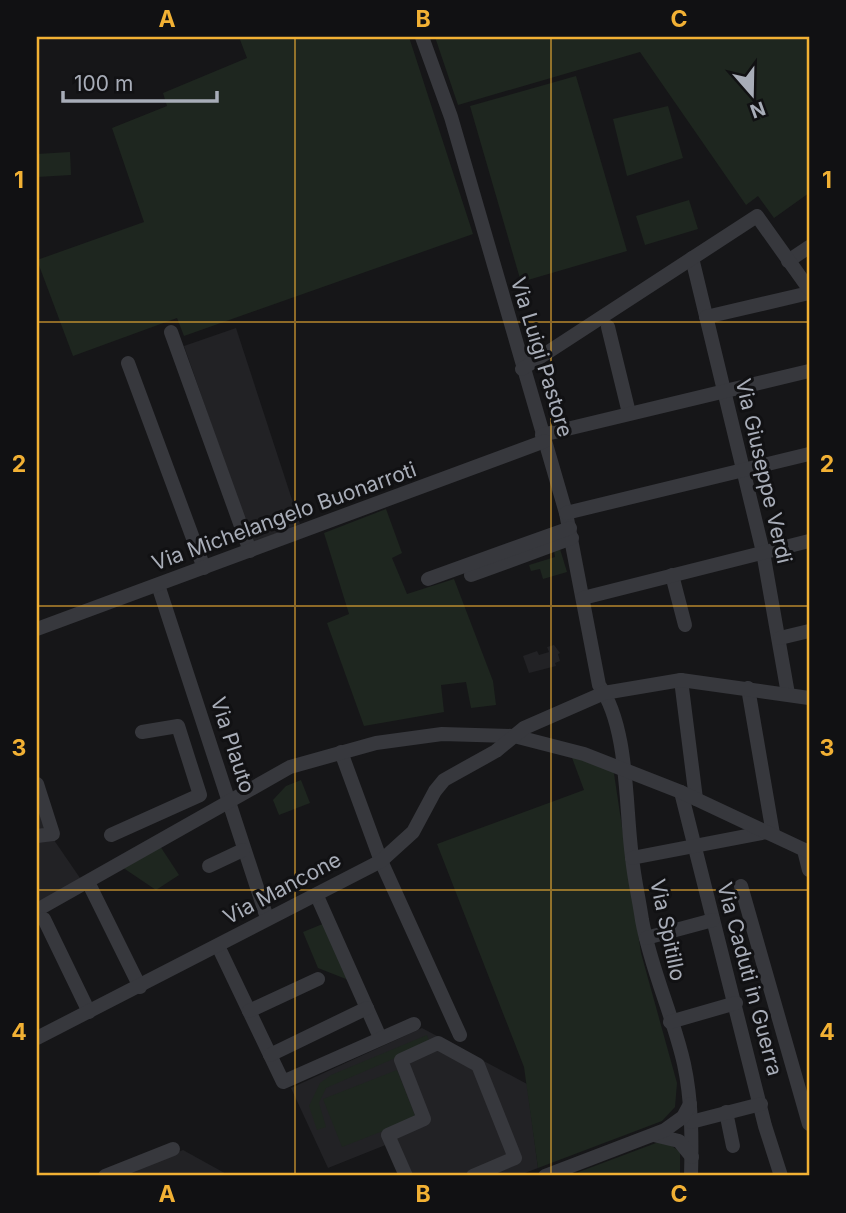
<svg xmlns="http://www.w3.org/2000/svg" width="846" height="1213" viewBox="0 0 846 1213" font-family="Inter,sans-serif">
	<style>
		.built { fill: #222225 }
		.green { fill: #1e261f }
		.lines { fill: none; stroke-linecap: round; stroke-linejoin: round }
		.minor { stroke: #37383d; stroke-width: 14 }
		.grid { fill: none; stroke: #f2b134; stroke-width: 2; stroke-opacity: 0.55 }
		.labels { text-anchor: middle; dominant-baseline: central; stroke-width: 6; stroke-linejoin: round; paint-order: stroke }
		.street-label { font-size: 21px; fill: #a8adb8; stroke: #111113 }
		.neatline { fill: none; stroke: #f2b134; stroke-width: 2.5 }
		.grid-label { font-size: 23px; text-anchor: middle; font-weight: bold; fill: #f2b134 }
	</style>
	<rect width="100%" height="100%" fill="#161618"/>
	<g class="built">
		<path d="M236,328L300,524L253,543L184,346Z"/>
		<path d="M554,645L560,653L558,654L560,661L555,663L556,666L529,673L523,656L537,651L539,655L549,652L547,647Z"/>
		<path d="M37,802L45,827L80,878L37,907Z"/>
		<path d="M422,1028L527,1084L538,1168L517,1176H401L388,1144L328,1168L291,1088Z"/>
		<path d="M183,1150L230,1176H116Z"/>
	</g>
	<g class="green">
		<path d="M239,37H409L473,234L184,336L177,318L73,356L37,260L144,222L112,128L167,106L163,93L247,58Z"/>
		<path d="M435,37H809V193L774,218L758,196L746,205L640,52L458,105Z"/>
		<path d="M576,76L627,251L521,282L470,106Z"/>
		<path d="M668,106L683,158L627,176L613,119Z"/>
		<path d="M70,152L71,175L37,177V154Z"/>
		<path d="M689,200L698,229L645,245L636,216Z"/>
		<path d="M386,509L402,553L392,558L407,594L454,579L493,681L496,705L471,708L466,682L441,685L444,712L364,726L327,623L349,614L324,533Z"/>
		<path d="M560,549L567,572L543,579L540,569L531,571L529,565L555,557L554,551Z"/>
		<path d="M571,755L613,767L641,953L677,1083L675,1107L662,1121L538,1168L524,1067L437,844L584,790Z"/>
		<path d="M301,780L310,803L279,815L273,800L286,786Z"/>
		<path d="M158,843L179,875L156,890L122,867Z"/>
		<path d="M325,923L351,981L318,968L303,932Z"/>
		<path d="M427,1035L430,1043L326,1088L319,1103L326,1127L317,1130L309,1106L320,1083L331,1075Z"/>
		<path d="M397,1070L416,1118L342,1147L323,1099Z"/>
		<path d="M664,1140L680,1152V1176H568Z"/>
	</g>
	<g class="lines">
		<g class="minor">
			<path d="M422,37L451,117L566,513L599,685C629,727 625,806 632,857C634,878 639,899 642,920C651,970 673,1015 684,1064C692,1101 692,1139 691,1176"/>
			<path d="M692,258L763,552L788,694"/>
			<path d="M788,261L809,247"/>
			<path d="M706,317L809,293"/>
			<path d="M608,327L629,413"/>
			<path d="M171,332L250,551"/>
			<path d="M128,363L204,568"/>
			<path d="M522,369L757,216L809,289"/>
			<path d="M542,435L809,371"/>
			<path d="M566,513L809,454"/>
			<path d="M471,575L572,538"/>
			<path d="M672,575L685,625"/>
			<path d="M428,579L570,528"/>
			<path d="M158,585L267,918"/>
			<path d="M583,598L809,541"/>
			<path d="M37,629L545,441"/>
			<path d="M780,638L809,631"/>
			<path d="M681,680L696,799"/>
			<path d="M748,688L773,834"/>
			<path d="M341,752L381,861L460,1035"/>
			<path d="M37,784L53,834L37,836"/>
			<path d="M681,792L765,1126L781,1176"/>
			<path d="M111,835L200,795L178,726L142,732"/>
			<path d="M804,850L809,870"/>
			<path d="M632,858L767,832"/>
			<path d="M209,866L243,850"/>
			<path d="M741,886L809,1124"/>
			<path d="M91,888L140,987"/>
			<path d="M317,896L378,1033"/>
			<path d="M37,910L290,767L376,743L442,734L514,736L584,754L681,792L809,852"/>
			<path d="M44,919L89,1012"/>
			<path d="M646,938L713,920"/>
			<path d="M218,946L283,1082L414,1024"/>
			<path d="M249,1011L318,979"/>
			<path d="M670,1022L736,1003"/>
			<path d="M37,1038L381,861L413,832L435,791L444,780L496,751L524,728L604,693L681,680L809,698"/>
			<path d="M270,1055L367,1008"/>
			<path d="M726,1112L733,1146"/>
			<path d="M691,1122L761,1104"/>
			<path d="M654,1135L679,1141L692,1157"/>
			<path d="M105,1176L173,1149"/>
			<path d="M406,1176L388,1135L424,1119L401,1060L438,1043L478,1065L515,1158L473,1176"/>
			<path d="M545,1176L665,1130L683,1117L690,1104"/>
		</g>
	</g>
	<path class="grid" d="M295,37V1176M551,37V1176M37,322H809M37,606H809M37,890H809"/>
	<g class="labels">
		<g class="street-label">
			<text transform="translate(542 357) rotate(73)">Via Luigi Pastore</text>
			<text transform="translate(764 471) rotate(77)">Via Giuseppe Verdi</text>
			<text transform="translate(284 516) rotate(-20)">Via Michelangelo Buonarroti</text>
			<text transform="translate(233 745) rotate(72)">Via Plauto</text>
			<text transform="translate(282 888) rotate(-28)">Via Mancone</text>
			<text transform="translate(668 930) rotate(78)">Via Spitillo</text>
			<text transform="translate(750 979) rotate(75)">Via Caduti in Guerra</text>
		</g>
	</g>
	<rect width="846" height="1213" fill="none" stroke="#111113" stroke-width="77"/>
	<g transform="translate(752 94) rotate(160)" stroke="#111113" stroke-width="5" paint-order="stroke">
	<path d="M0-5L12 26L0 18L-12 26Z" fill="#a8adb8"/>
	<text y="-10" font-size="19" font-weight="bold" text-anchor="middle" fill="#a8adb8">N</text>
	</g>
	<path d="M63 91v10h154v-10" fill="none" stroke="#a8adb8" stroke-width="3.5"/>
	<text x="74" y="91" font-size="21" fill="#a8adb8" stroke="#111113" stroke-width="5" paint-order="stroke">100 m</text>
	<rect x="38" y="38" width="770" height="1136" class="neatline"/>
	<g class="grid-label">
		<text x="167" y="27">A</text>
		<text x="423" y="27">B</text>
		<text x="679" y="27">C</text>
		<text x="19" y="188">1</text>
		<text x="827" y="188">1</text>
		<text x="19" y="472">2</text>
		<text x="827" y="472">2</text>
		<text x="19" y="756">3</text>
		<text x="827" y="756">3</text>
		<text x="19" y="1040">4</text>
		<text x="827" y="1040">4</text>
		<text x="167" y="1202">A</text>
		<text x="423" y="1202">B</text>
		<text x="679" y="1202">C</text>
	</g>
</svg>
